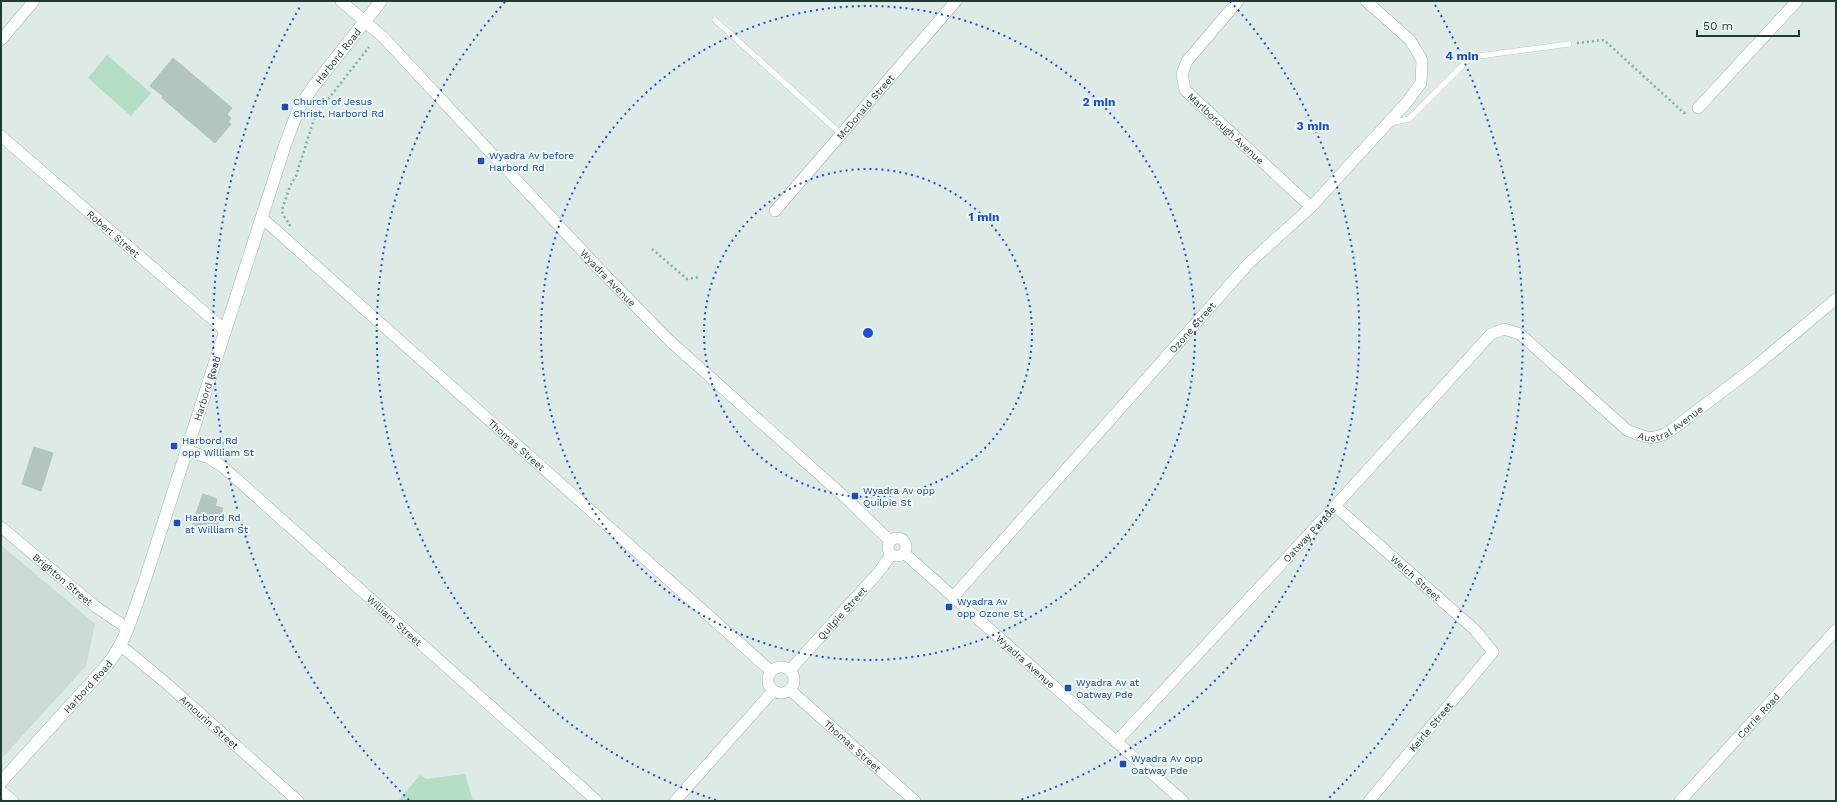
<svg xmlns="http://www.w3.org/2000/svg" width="1837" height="802" viewBox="0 0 1837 802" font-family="'Work Sans',sans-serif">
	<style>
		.built { fill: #cbdad5 }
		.green { fill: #b3dec3 }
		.building { fill: #b2c5bf; stroke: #afc4be }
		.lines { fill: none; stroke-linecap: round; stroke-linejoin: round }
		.service-casing { stroke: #a0b2ae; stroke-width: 6 }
		.minor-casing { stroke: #a0b2ae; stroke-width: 12 }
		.secondary-casing { stroke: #9bb7b0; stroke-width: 13 }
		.path { stroke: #7bb1a5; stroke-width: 2.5; stroke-dasharray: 2 3; stroke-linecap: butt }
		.service { stroke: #fff; stroke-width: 5.5 }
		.minor { stroke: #fff; stroke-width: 11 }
		.secondary { stroke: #fff; stroke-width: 12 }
		.ring { fill: none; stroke: #1d4ed8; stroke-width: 2; stroke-dasharray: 2 4 }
		.transit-dot { fill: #1a4fb4; stroke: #edf7f3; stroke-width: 1.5 }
		.labels { text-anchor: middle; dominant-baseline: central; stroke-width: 4; stroke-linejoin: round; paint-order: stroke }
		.street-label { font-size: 10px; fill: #1e3b36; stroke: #edf7f3 }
		.transit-label { font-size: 10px; fill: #164399; stroke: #edf7f3; text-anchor: start }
		.centre { fill: #1d4ed8; stroke: #edf7f3; stroke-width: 2 }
		.ring-label { font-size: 12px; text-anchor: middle; font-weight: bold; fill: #1d4ed8; stroke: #edf7f3; stroke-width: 4; stroke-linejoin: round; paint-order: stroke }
	</style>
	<rect width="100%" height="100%" fill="#ddeae6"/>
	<path class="built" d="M1,545L95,624L86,666L1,759Z"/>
	<g class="green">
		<path d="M107,55L151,93L131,116L88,78Z"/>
		<path d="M465,774L473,801H398L420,775L426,779Z"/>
	</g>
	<g class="building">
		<path d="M173,58L232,108L227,114L231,118L228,122L231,124L215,143L162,98L163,96L150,86Z"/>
		<path d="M34,447L53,453L41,491L22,484Z"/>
		<path d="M203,494L217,499L215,506L223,508L215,533L192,525Z"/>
	</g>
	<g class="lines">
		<g class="service-casing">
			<g id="service">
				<path d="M715,20L841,134"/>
				<path d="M1390,123L1409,119L1471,57L1569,44"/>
			</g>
		</g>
		<g class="minor-casing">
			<g id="minor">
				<path id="s1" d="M341,1L383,37L604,274L671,342L848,500L890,541"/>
				<path id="s2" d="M1238,1L1187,61L1182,74L1185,90L1311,207"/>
				<path d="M1,40L34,1"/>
				<path d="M1698,108L1797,1"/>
				<path id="s3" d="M1,136L226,331"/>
				<path id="s4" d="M775,211L956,1"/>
				<path id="s5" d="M262,218L771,671"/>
				<path id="s6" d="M186,450L209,458L223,467L597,801"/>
				<path id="s7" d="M1335,506L1475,630L1493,652L1369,801"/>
				<path id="s8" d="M1,527L96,607L127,628"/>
				<circle cx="897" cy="547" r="9"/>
				<path id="s9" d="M904,553L1183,801"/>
				<path id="s10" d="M954,596L1249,263L1311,207L1407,102L1421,83L1422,60L1410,40L1366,1"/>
				<path id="s11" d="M120,645L166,683L298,801"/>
				<circle cx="781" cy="680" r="13"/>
				<path id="s12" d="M790,670L878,573L891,555"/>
				<path id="s13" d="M790,690L915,801"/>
				<path id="s14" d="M1116,742L1335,506L1491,334L1504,329L1520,334L1627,430C1646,437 1651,442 1670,431L1752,369L1836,299"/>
				<path d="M1,791L13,801"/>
				<path d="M675,801L773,691"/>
				<path id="s15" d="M1680,801L1836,630"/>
			</g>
		</g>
		<g class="secondary-casing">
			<g id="secondary">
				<path id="s16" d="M1,782L107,665C126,642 134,610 144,583L285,145L299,108L313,87L381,1"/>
			</g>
		</g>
		<g class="path">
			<path d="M1577,43L1604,40L1684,113L1687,111"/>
			<path d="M289,226L290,225L283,215L282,210L290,186L296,176L315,116L369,47"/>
			<path d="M652,249L687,279L700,277"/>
		</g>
		<use href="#service" class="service"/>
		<use href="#minor" class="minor"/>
		<use href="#secondary" class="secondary"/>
	</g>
	<g class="ring">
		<circle cx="868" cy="333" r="164"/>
		<circle cx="868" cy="333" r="327"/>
		<path d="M716 800A491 491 0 0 1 506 1M1230 1A491 491 0 0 1 1020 800"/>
		<path d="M409 800A655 655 0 0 1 301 5M1435 5A655 655 0 0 1 1327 800"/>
	</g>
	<g class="transit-dot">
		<rect x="281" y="103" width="8" height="8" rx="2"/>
		<rect x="477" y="157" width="8" height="8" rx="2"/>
		<rect x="170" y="442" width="8" height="8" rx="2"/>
		<rect x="851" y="492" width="8" height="8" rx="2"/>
		<rect x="173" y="519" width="8" height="8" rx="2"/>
		<rect x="945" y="603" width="8" height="8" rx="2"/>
		<rect x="1064" y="684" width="8" height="8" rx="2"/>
		<rect x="1119" y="760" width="8" height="8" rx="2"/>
	</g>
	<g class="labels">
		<g class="street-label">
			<text stroke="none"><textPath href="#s16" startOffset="813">Harbord Road</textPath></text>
			<text stroke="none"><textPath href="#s4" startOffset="138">McDonald Street</textPath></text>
			<text stroke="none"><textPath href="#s2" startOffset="165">Marlborough Avenue</textPath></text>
			<text stroke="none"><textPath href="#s3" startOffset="149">Robert Street</textPath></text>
			<text stroke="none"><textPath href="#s1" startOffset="385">Wyadra Avenue</textPath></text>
			<text stroke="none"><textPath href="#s10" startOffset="359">Ozone Street</textPath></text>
			<text stroke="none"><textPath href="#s16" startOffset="453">Harbord Road</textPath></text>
			<text stroke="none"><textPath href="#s14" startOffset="777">Austral Avenue</textPath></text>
			<text stroke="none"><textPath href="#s5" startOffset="341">Thomas Street</textPath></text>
			<text stroke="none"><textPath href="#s14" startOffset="284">Oatway Parade</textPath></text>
			<text stroke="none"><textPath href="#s7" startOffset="108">Welch Street</textPath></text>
			<text stroke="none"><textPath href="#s8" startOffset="81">Brighton Street</textPath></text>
			<text stroke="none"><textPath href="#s12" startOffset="77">Quilpie Street</textPath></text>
			<text stroke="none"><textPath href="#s6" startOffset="271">William Street</textPath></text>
			<text stroke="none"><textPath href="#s9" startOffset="163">Wyadra Avenue</textPath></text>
			<text stroke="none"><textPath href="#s16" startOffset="129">Harbord Road</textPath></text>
			<text stroke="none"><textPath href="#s15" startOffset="116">Corrie Road</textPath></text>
			<text stroke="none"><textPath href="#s11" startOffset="118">Amourin Street</textPath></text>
			<text transform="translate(1431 727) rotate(-50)">Keirle Street</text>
			<text stroke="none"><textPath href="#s13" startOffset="84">Thomas Street</textPath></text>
		</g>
		<g class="transit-label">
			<text x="293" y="101">Church of Jesus<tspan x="293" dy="12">Christ, Harbord Rd</tspan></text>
			<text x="489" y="155">Wyadra Av before<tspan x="489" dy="12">Harbord Rd</tspan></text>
			<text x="182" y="440">Harbord Rd<tspan x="182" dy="12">opp William St</tspan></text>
			<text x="863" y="490">Wyadra Av opp<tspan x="863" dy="12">Quilpie St</tspan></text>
			<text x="185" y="517">Harbord Rd<tspan x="185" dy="12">at William St</tspan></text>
			<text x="957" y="601">Wyadra Av<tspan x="957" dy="12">opp Ozone St</tspan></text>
			<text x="1076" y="682">Wyadra Av at<tspan x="1076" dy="12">Oatway Pde</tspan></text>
			<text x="1131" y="758">Wyadra Av opp<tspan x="1131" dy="12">Oatway Pde</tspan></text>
		</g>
	</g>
	<circle cx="868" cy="333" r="6" class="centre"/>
	<g class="ring-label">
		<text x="1462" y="60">4 min</text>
		<text x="1099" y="106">2 min</text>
		<text x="1313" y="130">3 min</text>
		<text x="984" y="221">1 min</text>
	</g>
	<rect width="1837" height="802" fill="none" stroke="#1e3b36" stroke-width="4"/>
	<path d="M1697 30v6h102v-6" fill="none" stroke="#1e3b36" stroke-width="2"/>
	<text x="1703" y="30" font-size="12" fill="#1e3b36" stroke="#edf7f3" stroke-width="3" paint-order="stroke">50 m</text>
</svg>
